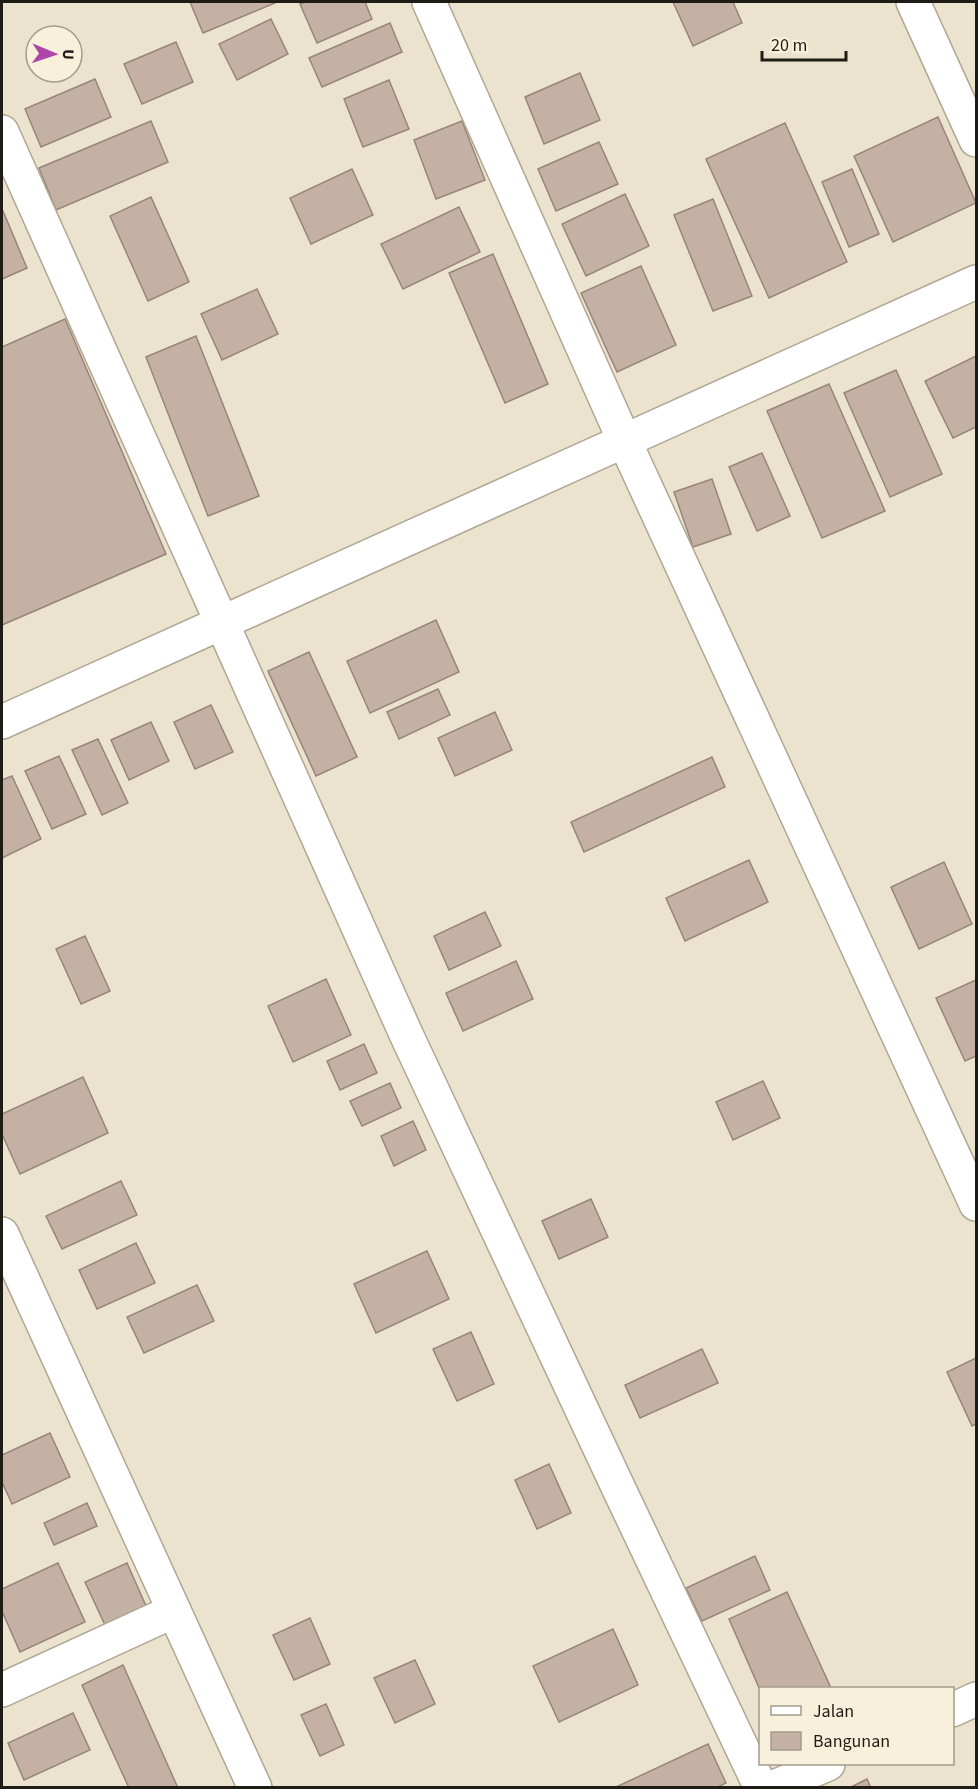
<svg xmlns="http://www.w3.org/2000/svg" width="978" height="1789" viewBox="0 0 978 1789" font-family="'Source Sans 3',sans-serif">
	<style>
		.building { fill: #c4b1a4; stroke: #988579; stroke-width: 1.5 }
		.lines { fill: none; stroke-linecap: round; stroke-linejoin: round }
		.minor-casing { stroke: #afa794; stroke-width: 36 }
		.major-casing { stroke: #afa794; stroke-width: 36 }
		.highway-casing { stroke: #afa794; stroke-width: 36 }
		.minor { stroke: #fff; stroke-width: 33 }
		.major { stroke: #fff; stroke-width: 33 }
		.highway { stroke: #fff; stroke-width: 33 }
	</style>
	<rect width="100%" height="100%" fill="#ece3cf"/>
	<g class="building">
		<path d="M190,2H275V3L203,33Z"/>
		<path d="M305,2H365L372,19L317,43L300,4Z"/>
		<path d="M673,2H733L742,23L693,46Z"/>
		<path d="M271,19L288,54L237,80L219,44Z"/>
		<path d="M390,23L402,52L322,87L309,58Z"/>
		<path d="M176,42L193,82L142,104L124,64Z"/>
		<path d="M580,73L600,120L544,144L525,97Z"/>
		<path d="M95,79L111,117L41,147L25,109Z"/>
		<path d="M389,80L409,129L363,147L344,99Z"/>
		<path d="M938,117L976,203L893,242L854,156Z"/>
		<path d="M151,121L168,162L56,210L39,168Z"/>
		<path d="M462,121L485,180L436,199L414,140Z"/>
		<path d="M785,123L847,262L769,298L706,159Z"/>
		<path d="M599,142L618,184L556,211L538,169Z"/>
		<path d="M352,169L373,215L311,244L290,198Z"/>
		<path d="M852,169L879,234L849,247L822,182Z"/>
		<path d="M625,194L649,246L586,276L562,224Z"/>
		<path d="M151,197L189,282L148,301L110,216Z"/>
		<path d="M713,199L752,296L713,311L674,215Z"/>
		<path d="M459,207L480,252L403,289L381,244Z"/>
		<path d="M3,211L27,268L2,279V211Z"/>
		<path d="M493,254L548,384L505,403L449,273Z"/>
		<path d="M641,266L676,345L617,372L581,293Z"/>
		<path d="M257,289L278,334L222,360L201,314Z"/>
		<path d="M65,319L166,554L2,625V347Z"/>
		<path d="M196,336L259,496L208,516L146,357Z"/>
		<path d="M976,356V427L953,438L925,381Z"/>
		<path d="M896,370L942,474L890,497L844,393Z"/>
		<path d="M829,384L885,511L822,538L767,411Z"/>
		<path d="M762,453L790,516L757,531L729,467Z"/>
		<path d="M712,479L731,534L693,547L674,492Z"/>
		<path d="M436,620L459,672L370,713L347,661Z"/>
		<path d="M309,652L357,757L316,776L268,671Z"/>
		<path d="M438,689L450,715L399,739L387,712Z"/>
		<path d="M211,705L233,752L195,769L174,722Z"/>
		<path d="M495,712L512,750L455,776L438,738Z"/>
		<path d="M151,722L169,761L129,780L111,740Z"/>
		<path d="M98,739L128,803L102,815L72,750Z"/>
		<path d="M59,756L86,814L52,829L25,771Z"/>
		<path d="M712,757L725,787L584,852L571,822Z"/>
		<path d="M12,776L41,839L2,858V780Z"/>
		<path d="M749,860L768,902L685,941L666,898Z"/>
		<path d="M944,862L972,924L919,949L891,887Z"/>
		<path d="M485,912L501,946L449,970L434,936Z"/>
		<path d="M85,936L110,991L81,1004L56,949Z"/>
		<path d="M516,961L533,999L463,1031L446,993Z"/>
		<path d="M326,979L351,1035L293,1062L268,1006Z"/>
		<path d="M976,980V1056L965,1061L936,998Z"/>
		<path d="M364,1044L377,1073L340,1090L327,1061Z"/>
		<path d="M83,1077L108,1133L20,1174L2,1134V1114Z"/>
		<path d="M763,1081L780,1118L733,1140L716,1102Z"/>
		<path d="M390,1083L401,1108L362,1126L350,1101Z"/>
		<path d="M413,1121L426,1150L394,1166L381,1136Z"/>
		<path d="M121,1181L137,1215L62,1249L46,1216Z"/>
		<path d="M591,1199L608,1237L559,1259L542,1221Z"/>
		<path d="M136,1243L155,1283L97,1309L79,1270Z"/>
		<path d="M427,1251L449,1299L376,1333L354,1284Z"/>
		<path d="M197,1285L214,1321L144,1353L127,1317Z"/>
		<path d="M471,1332L494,1384L457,1401L433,1349Z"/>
		<path d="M702,1349L718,1383L640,1418L625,1385Z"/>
		<path d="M976,1358V1424L972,1426L947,1372Z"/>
		<path d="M50,1433L70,1477L12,1504L2,1482V1455Z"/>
		<path d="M549,1464L571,1513L537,1529L515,1480Z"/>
		<path d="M87,1503L97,1526L54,1545L44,1523Z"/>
		<path d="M755,1556L770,1590L702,1621L686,1588Z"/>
		<path d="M58,1563L85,1622L20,1652L2,1611V1589Z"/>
		<path d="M127,1563L146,1606L105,1625L85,1582Z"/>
		<path d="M787,1592L831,1688H760V1690L729,1619Z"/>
		<path d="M310,1618L330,1664L294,1680L273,1635Z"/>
		<path d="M613,1629L638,1685L559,1722L533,1666Z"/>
		<path d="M415,1660L435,1704L395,1723L374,1678Z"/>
		<path d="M123,1665L178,1788H129L82,1685Z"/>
		<path d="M326,1704L344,1745L320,1756L301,1715Z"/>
		<path d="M73,1713L90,1750L24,1780L8,1743Z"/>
		<path d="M708,1744L726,1783L716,1788H614Z"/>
		<path d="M867,1779L871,1788H849Z"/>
	</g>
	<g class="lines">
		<g class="minor-casing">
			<g id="minor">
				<path d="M429,2L624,440L976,1204"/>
				<path d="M913,2L976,140"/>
				<path d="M2,132L406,1034L618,1487L761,1788"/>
				<path d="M2,1690L174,1611"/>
				<path d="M952,1710L976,1699"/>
				<path d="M772,1788L828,1764"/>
			</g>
		</g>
		<g class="major-casing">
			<path id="major" d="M2,1234L255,1788"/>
		</g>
		<g class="highway-casing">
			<path id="highway" d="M2,722L976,282"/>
		</g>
		<use href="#minor" class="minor"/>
		<use href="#major" class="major"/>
		<use href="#highway" class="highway"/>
	</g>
	<rect width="978" height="1789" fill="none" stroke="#1f1c15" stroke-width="6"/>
	<rect x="759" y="1687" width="195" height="78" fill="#f9f0dc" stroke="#a29b8c" stroke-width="1.5"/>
	<rect x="771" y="1706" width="30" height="9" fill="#ffffff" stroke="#a29b8c" stroke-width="1.5"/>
	<text x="813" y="1717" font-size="18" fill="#1f1c15">Jalan</text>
	<rect x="771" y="1732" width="30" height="18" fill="#c4b1a4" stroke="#a29b8c" stroke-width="1.5"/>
	<text x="813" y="1747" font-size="18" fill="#1f1c15">Bangunan</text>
	<g transform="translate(54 54) rotate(92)"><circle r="28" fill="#f9f0dc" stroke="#a29b8c" stroke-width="1.5"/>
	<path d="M0-4.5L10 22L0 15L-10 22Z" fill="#ae46a9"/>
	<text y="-9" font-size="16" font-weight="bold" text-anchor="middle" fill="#1f1c15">U</text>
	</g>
	<path d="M762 51v9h84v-9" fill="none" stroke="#1f1c15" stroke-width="3"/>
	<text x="771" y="51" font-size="18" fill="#1f1c15" stroke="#f9f0dc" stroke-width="4.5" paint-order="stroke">20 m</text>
</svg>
